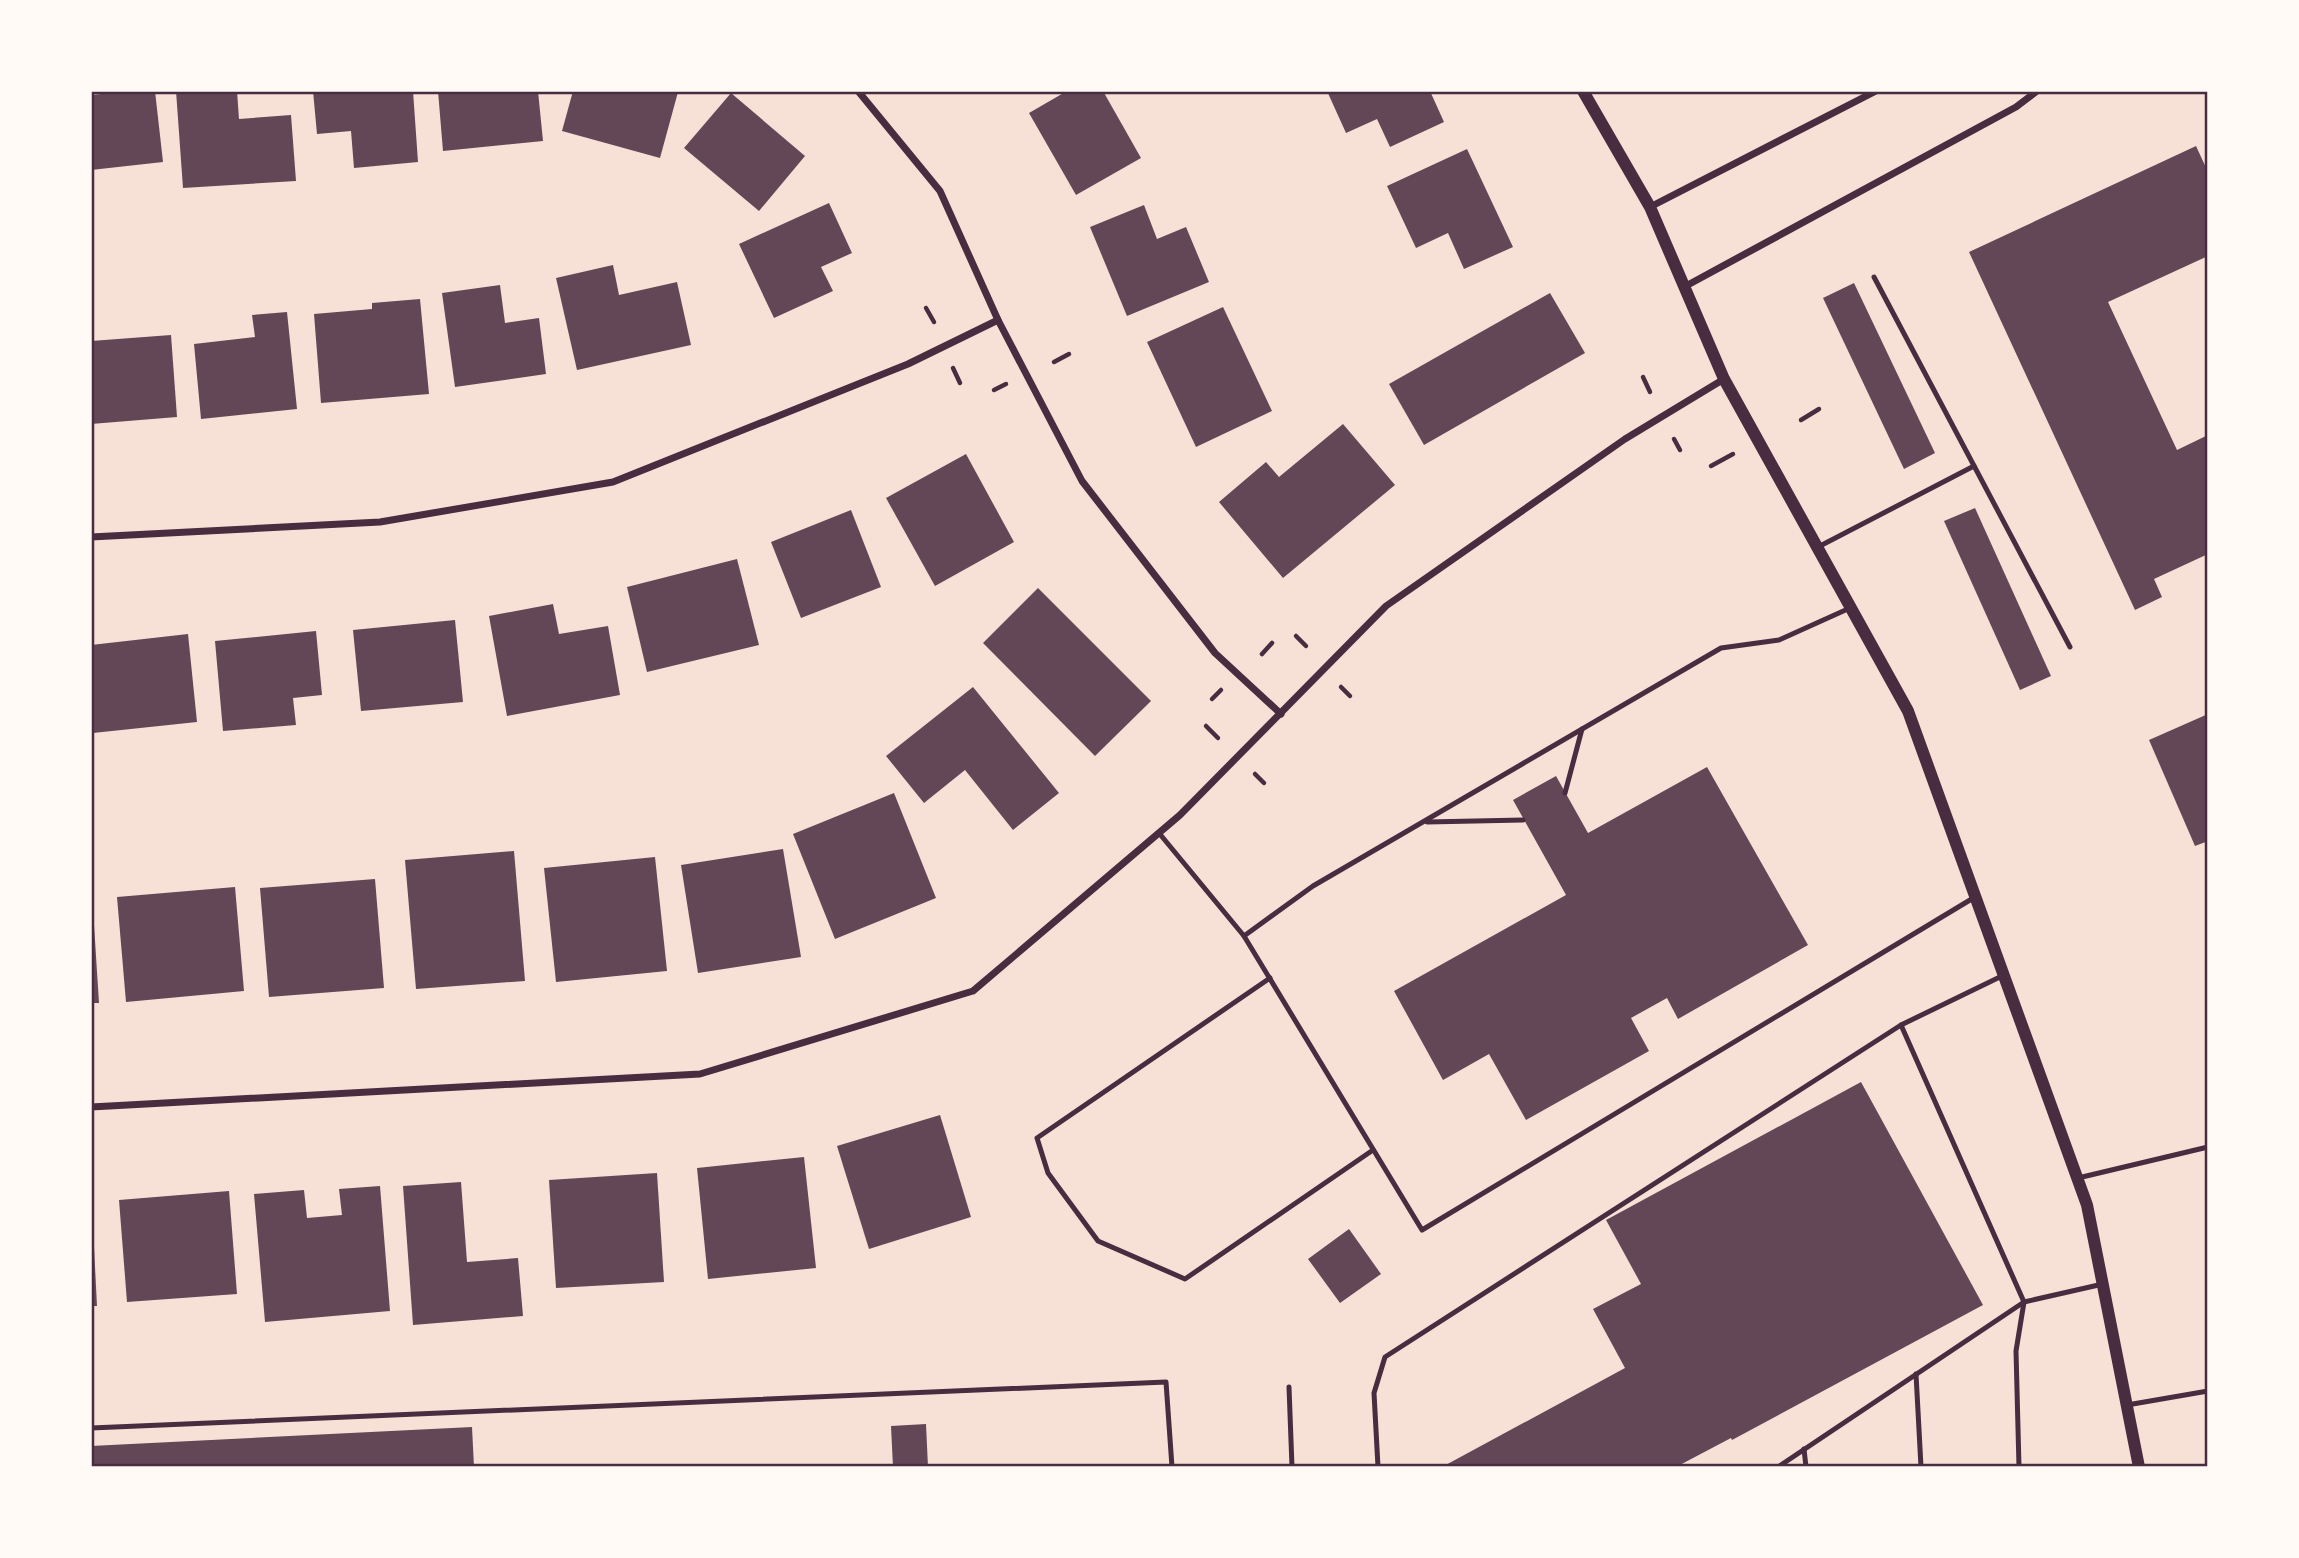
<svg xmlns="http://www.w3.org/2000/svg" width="2299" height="1558" viewBox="0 0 2299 1558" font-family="Raleway,sans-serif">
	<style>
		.building { fill: #644757 }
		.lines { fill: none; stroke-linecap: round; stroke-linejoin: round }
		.path { stroke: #4a2c40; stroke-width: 4.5 }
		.service { stroke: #4a2c40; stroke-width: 5 }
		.minor { stroke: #4a2c40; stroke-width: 7 }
		.tertiary { stroke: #4a2c40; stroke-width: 12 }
		.neatline { fill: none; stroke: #4a2c40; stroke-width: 2.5 }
	</style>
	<rect width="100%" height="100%" fill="#f7e1d7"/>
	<g class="building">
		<path d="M130,91H155L163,162L91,170V95Z"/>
		<path d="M176,91H237L239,119L291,115L296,181L183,188Z"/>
		<path d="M313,91H413L418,162L354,168L351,131L317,134Z"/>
		<path d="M438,91H538L543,141L443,151Z"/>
		<path d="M573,91L678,92L660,158L562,131Z"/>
		<path d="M1067,91H1103L1141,158L1076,195L1029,113Z"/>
		<path d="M1327,91H1430L1444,122L1390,147L1377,119L1346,133Z"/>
		<path d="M731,93L805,156L759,211L684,148Z"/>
		<path d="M2196,146L2208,172V256L2108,302L2177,450L2208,435V554L2154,579L2162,597L2135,610L1969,252Z"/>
		<path d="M1467,149L1513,247L1464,269L1448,233L1416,248L1387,186Z"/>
		<path d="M829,203L852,253L821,267L833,291L774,318L739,244Z"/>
		<path d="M1144,205L1157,239L1186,227L1209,282L1127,316L1090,227Z"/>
		<path d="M613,265L619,295L677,282L691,345L577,370L556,278Z"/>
		<path d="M1854,283L1935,453L1904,469L1823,298Z"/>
		<path d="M500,285L505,323L539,318L546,374L455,387L442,293Z"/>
		<path d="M1550,293L1585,353L1424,445L1389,384Z"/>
		<path d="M420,299L429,394L321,403L314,314L372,309V303Z"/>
		<path d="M1223,307L1272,411L1196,447L1147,342Z"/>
		<path d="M287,312L297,409L201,419L194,344L255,337L252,315Z"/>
		<path d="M171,335L177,417L91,424V341Z"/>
		<path d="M1343,424L1395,485L1283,578L1219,502L1266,462L1279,477Z"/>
		<path d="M966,454L1014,542L935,586L886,498Z"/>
		<path d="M1975,508L2051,676L2020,690L1944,521Z"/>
		<path d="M851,510L881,587L801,618L771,542Z"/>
		<path d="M737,559L759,645L647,672L627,587Z"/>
		<path d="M1038,588L1151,701L1095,756L983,643Z"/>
		<path d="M553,604L559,634L608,626L620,695L507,716L489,616Z"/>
		<path d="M455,620L463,702L361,711L353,630Z"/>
		<path d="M316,631L322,695L293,698L296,725L223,731L215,641Z"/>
		<path d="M188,634L197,722L93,733L91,711V645Z"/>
		<path d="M973,687L1059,793L1013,830L965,770L924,803L886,756Z"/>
		<path d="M2208,714V841L2195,846L2149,740Z"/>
		<path d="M1707,767L1808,945L1678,1019L1667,998L1631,1018L1649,1051L1526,1120L1489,1054L1443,1080L1394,991L1566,895L1513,800L1556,776L1588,833Z"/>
		<path d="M894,793L936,898L835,939L793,834Z"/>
		<path d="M783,849L801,957L698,973L681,865Z"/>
		<path d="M514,851L525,981L416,989L405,860Z"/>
		<path d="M655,857L667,971L556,982L544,868Z"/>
		<path d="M375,879L384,988L269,997L260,888Z"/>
		<path d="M235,887L244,991L126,1002L117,897Z"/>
		<path d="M91,909H93L99,1003H91Z"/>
		<path d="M1861,1082L1983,1305L1732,1440L1731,1438L1676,1467H1442L1625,1368L1593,1309L1641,1284L1606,1220Z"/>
		<path d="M940,1115L971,1217L869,1249L837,1146Z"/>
		<path d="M804,1157L816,1268L708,1279L697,1168Z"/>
		<path d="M657,1173L664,1282L556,1288L549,1180Z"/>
		<path d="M461,1182L467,1262L518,1258L523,1316L413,1325L403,1186Z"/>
		<path d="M380,1186L390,1311L265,1322L254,1194L304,1190L307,1218L342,1215L339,1189Z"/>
		<path d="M229,1191L237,1294L127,1302L119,1200Z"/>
		<path d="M91,1227H93L97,1306H91Z"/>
		<path d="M1349,1229L1381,1274L1340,1303L1308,1259Z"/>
		<path d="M926,1424L928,1467H893L891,1426Z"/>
		<path d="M472,1427L474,1467H91V1446Z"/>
	</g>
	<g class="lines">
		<g class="path">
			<path d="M926,308L934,322"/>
			<path d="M1054,362L1069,354"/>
			<path d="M953,368L960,383"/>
			<path d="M1643,377L1650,392"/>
			<path d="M994,390L1006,384"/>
			<path d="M1801,420L1819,409"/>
			<path d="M1674,439L1680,450"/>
			<path d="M1711,466L1733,454"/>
			<path d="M1296,636L1306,646"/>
			<path d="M1262,654L1272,643"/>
			<path d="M1341,687L1350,696"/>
			<path d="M1212,699L1221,690"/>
			<path d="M1206,726L1218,738"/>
			<path d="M1255,774L1264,783"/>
		</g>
		<g class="service">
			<path d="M1874,277L2070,647"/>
			<path d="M1818,547L1974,466"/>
			<path d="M1565,793L1582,729"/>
			<path d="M1427,822L1523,820"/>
			<path d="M1159,833L1244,936L1422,1230L1975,897"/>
			<path d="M1244,936L1313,886L1721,648L1779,640L1850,608"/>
			<path d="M1270,978L1037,1138L1048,1173L1098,1241L1185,1279L1373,1150"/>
			<path d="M1901,1025L2024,1302L2016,1351L2019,1467"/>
			<path d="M2078,1178L2208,1147"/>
			<path d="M1916,1374L1921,1467"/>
			<path d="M1289,1387L1292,1467"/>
			<path d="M2127,1405L2208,1391"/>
			<path d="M91,1428L1166,1382L1172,1467"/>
			<path d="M1804,1449L1806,1467"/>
			<path d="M1378,1467L1374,1393L1385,1357L1901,1025L2004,975"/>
			<path d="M1778,1467L2024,1302L2103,1284"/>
		</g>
		<g class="minor">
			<path d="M858,91L940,191L998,320L1082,481L1215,653L1281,714"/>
			<path d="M1650,207L1876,91"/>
			<path d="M1684,287L2016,107L2037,91"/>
			<path d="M91,537L380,522L613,482L908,364L998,320"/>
			<path d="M91,1107L700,1074L973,991L1180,815L1386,606L1625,439L1724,379"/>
		</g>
		<path class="tertiary" d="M1583,91L1650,207L1724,379L1908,711L2087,1205L2139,1467"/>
	</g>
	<rect width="2299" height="1558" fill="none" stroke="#fffaf5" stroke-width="186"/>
	<rect x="93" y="93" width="2113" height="1372" class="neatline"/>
</svg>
